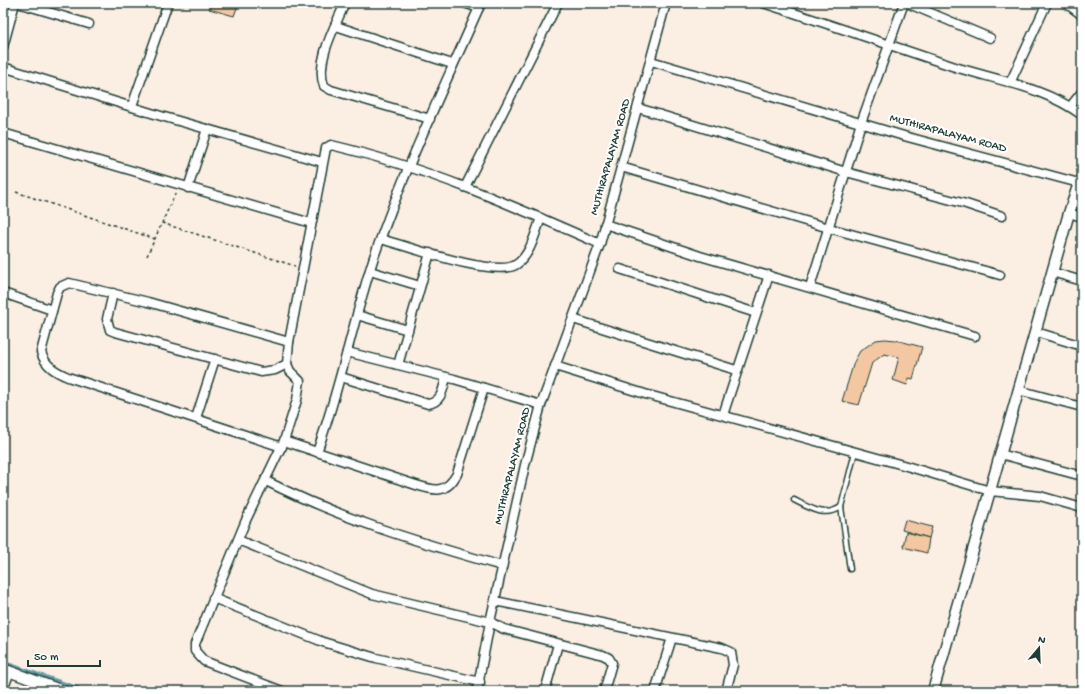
<svg xmlns="http://www.w3.org/2000/svg" width="1085" height="694" viewBox="0 0 1085 694" font-family="'Gochi Hand',sans-serif">
	<style>
		.lines { fill: none; stroke-linecap: round; stroke-linejoin: round }
		.stream { stroke: #639ba5; stroke-width: 3 }
		.building { fill: #f2c7a1; stroke: #1f3d34 }
		.service-casing { stroke: #1f3d34; stroke-width: 7 }
		.minor-casing { stroke: #1f3d34; stroke-width: 11 }
		.tertiary-casing { stroke: #1f3d34; stroke-width: 13 }
		.path { stroke: #1f3d34; stroke-width: 1.5; stroke-dasharray: 3 3; stroke-linecap: butt }
		.service { stroke: #fff; stroke-width: 4 }
		.minor { stroke: #fff; stroke-width: 8 }
		.tertiary { stroke: #fff; stroke-width: 10 }
		.labels { text-anchor: middle; dominant-baseline: central; stroke-width: 4; stroke-linejoin: round; paint-order: stroke }
		.street-label { font-size: 12px; fill: #1f3d34; stroke: #fff }
	</style>
	<rect width="100%" height="100%" fill="#fbeee3"/>
	<filter id="ink" filterUnits="userSpaceOnUse"><feTurbulence type="fractalNoise" baseFrequency=".025" numOctaves="2"/><feDisplacementMap in="SourceGraphic" scale="8" xChannelSelector="R" yChannelSelector="G"/><feConvolveMatrix kernelMatrix="1 2 1 2 8 2 1 2 1" color-interpolation-filters="sRGB"/></filter>
	<g filter="url(#ink)">
		<g class="lines">
			<path class="stream" d="M3,662L87,691"/>
		</g>
		<g class="building">
			<path d="M212,3H229L238,5L234,16L209,9Z"/>
			<path d="M885,339L896,340L922,347L913,379L909,378L907,385L893,380L899,357L884,354L872,363L859,405L842,401L854,362L860,351L876,340Z"/>
			<path d="M905,520L932,527L929,538L902,530Z"/>
			<path d="M906,532L929,538L927,553L903,547Z"/>
		</g>
		<g class="lines">
			<g class="service-casing">
				<g id="service">
					<path d="M794,500C810,508 825,518 841,507"/>
					<path d="M850,569L841,507L855,452"/>
				</g>
			</g>
			<g class="minor-casing">
				<g id="minor">
					<path d="M18,3L89,24"/>
					<path d="M345,3C335,27 315,61 324,86L331,90L430,119"/>
					<path d="M464,3L479,8"/>
					<path d="M763,3C826,23 889,45 952,66C996,80 1044,87 1082,115"/>
					<path d="M907,3L990,38"/>
					<path d="M1066,3L1082,15"/>
					<path d="M336,26L452,64"/>
					<path d="M3,47L15,3"/>
					<path d="M651,61L904,136L1079,183"/>
					<path d="M3,67L161,116L322,162"/>
					<path d="M1010,83L1047,3"/>
					<path d="M132,106L168,3"/>
					<path d="M1070,107L1082,92"/>
					<path d="M638,108L846,172L966,204L1002,216"/>
					<path d="M3,133L311,223"/>
					<path d="M621,167L829,228L1000,275"/>
					<path d="M465,187L558,3"/>
					<path d="M188,188L207,129"/>
					<path d="M1069,213L1082,217"/>
					<path d="M605,224L700,256L975,336"/>
					<path d="M381,239C406,246 498,279 517,264C531,254 535,233 541,218"/>
					<path d="M620,269L756,313"/>
					<path d="M370,271L420,286"/>
					<path d="M1052,272L1082,281"/>
					<path d="M810,287L861,123L904,3"/>
					<path d="M3,293L52,310"/>
					<path d="M113,293L107,319L110,330L115,332L261,372L275,370L287,364"/>
					<path d="M357,315L408,330"/>
					<path d="M573,319L736,370"/>
					<path d="M1036,332L1082,346"/>
					<path d="M347,352L454,379L541,405"/>
					<path d="M398,365L430,253"/>
					<path d="M555,366L645,394L903,465L990,491L1040,496L1082,508"/>
					<path d="M341,377L428,404C442,402 443,389 446,377"/>
					<path d="M1018,390L1082,407"/>
					<path d="M723,415L769,275"/>
					<path d="M196,418L215,359"/>
					<path d="M284,441L416,485C435,491 446,494 457,474L484,388"/>
					<path d="M282,447L68,377C56,372 45,366 41,352L57,293L60,287L69,283L148,302L289,342"/>
					<path d="M317,452C340,388 353,321 374,257C404,170 444,87 481,3"/>
					<path d="M1000,454L1082,476"/>
					<path d="M266,481C341,519 421,543 502,566"/>
					<path d="M238,540L372,594L490,622L504,629L603,655L609,658L612,663L604,691"/>
					<path d="M213,598L323,642L376,658L480,682"/>
					<path d="M495,601L722,648L731,652L733,665L726,691"/>
					<path d="M3,690L10,671"/>
					<path d="M282,691L204,661L195,651V644L246,520L284,441L297,400L300,381L290,371L287,364L289,342L326,148L331,145C425,167 512,205 600,244"/>
					<path d="M477,691L490,622L525,465L541,405L600,244L666,3"/>
					<path d="M545,691L558,644"/>
					<path d="M655,691L672,638"/>
				</g>
			</g>
			<g class="tertiary-casing">
				<g id="tertiary">
					<path d="M3,669L63,691"/>
					<path d="M933,691L1069,213L1079,183L1082,180"/>
				</g>
			</g>
			<g class="path">
				<path d="M16,192L155,239"/>
				<path d="M162,223L295,266"/>
				<path d="M147,256L176,192"/>
			</g>
			<use href="#service" class="service"/>
			<use href="#minor" class="minor"/>
			<use href="#tertiary" class="tertiary"/>
		</g>
	</g>
	<g class="labels">
		<g class="street-label">
			<text transform="translate(948 134) rotate(15)">MUTHIRAPALAYAM ROAD</text>
			<text transform="translate(611 157) rotate(-74)">MUTHIRAPALAYAM ROAD</text>
			<text transform="translate(513 466) rotate(-76)">MUTHIRAPALAYAM ROAD</text>
		</g>
	</g>
	<rect width="1085" height="694" fill="none" stroke="#fff" stroke-width="16"/>
	<rect x="8" y="8" width="1069" height="678" fill="none" stroke="#1f3d34" stroke-width="1.5" filter="url(#ink)"/>
	<g transform="translate(1039 648) rotate(19)" stroke="#ffffff" stroke-width="3" paint-order="stroke">
	<path d="M0-3L7 15L0 10L-7 15Z" fill="#1f3d34"/>
	<text y="-6" font-size="11" font-weight="bold" text-anchor="middle" fill="#1f3d34">N</text>
	</g>
	<path d="M28 660v6h72v-6" fill="none" stroke="#1f3d34" stroke-width="2"/>
	<text x="34" y="660" font-size="12" fill="#1f3d34" stroke="#ffffff" stroke-width="3" paint-order="stroke">50 m</text>
</svg>
